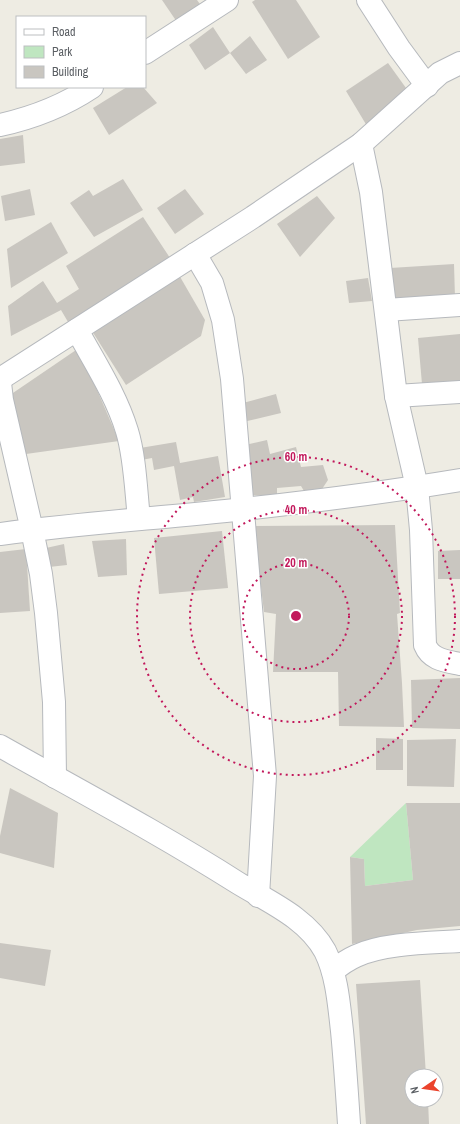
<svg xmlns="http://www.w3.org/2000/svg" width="460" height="1124" viewBox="0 0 460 1124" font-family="'Archivo Narrow',sans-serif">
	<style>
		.green { fill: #bfe6c0 }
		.building { fill: #c9c6c0 }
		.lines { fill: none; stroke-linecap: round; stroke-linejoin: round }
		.minor-casing { stroke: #b6b9bd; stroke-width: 24 }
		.minor { stroke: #fff; stroke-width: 22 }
		.ring { fill: none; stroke: #c2185b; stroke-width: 2; stroke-dasharray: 2 4 }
		.centre { fill: #c2185b; stroke: #fff; stroke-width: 2 }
		.ring-label { font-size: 12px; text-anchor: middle; font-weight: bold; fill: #c2185b; stroke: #fff; stroke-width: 3; stroke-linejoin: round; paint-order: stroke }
	</style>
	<rect width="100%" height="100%" fill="#eeece3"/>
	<path class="green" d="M406,803L413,880L365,886L364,859L350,857Z"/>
	<g class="building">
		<path d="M162,0H197L202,7L179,25Z"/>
		<path d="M255,0H296L320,37L288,59L252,2Z"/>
		<path d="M213,27L230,53L250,36L267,60L246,74L230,53L205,70L189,45Z"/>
		<path d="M388,63L411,95L367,126L346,91Z"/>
		<path d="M127,87H143L157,103L109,135L93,108Z"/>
		<path d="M23,135L25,163L0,166V139Z"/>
		<path d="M123,179L143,210L94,237L70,203L89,190L93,196Z"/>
		<path d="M30,189L35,215L5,221L1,196Z"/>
		<path d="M185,189L204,214L175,234L157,208Z"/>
		<path d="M317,196L335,218L300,257L277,224Z"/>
		<path d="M143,217L172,261L71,327L61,310L11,336L8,306L43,281L57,303L79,289L66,266Z"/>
		<path d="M51,222L68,253L11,288L7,249Z"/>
		<path d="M454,264L455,298L392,303L390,268Z"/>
		<path d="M179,275L205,320L201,336L126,385L92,331Z"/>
		<path d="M368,278L372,301L349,303L346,281Z"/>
		<path d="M460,334V381L422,384L418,338Z"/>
		<path d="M79,348L119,441L26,454L10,395Z"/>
		<path d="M276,394L281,413L243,422L239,404Z"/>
		<path d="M267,440L270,454L296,447L301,467L323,465L328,480L322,489L304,491L301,486L277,488V496L248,495L245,445Z"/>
		<path d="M176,442L180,463L218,456L225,497L194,502L193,497L180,500L174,466L154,470L152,458L136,461L134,449Z"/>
		<path d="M395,525L400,613L397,614L402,683L404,727L339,726L338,672H273L276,614L264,612L259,570L249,526Z"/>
		<path d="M222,531L228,588L159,594L154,538Z"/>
		<path d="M126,539L127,575L98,577L92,541Z"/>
		<path d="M64,544L67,565L49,567L46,548Z"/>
		<path d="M26,549L30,611L0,613V552Z"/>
		<path d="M460,550V579H438V551Z"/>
		<path d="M460,678V729L412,728L411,680Z"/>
		<path d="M376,738L403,739V770H376Z"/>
		<path d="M456,739L454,787L407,786V740Z"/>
		<path d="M10,788L58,813L54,868L0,853V836Z"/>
		<path d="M406,803H460V926L417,930L352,944L350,857L364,859L365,886L413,880Z"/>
		<path d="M0,943L51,950L45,986L0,978Z"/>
		<path d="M420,980L426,1076H412V1100H428L429,1124H366L356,984Z"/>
	</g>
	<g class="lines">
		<g class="minor-casing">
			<g id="minor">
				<path d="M368,0L399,48L427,86"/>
				<path d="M145,53L227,0"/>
				<path d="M0,125C32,118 65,105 92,87"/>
				<path d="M361,144L371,192L396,396L417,487L421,530L425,645C431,660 446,661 460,664"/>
				<path d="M195,254L212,283L223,320L232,379L265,776L258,896"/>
				<path d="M386,310L460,305"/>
				<path d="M77,330C95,363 116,395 127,431C135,457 136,491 139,519"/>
				<path d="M0,379L253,217L361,144L440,73L460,63"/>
				<path d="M0,383L2,400L32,530L41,574L46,613L54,702L55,777"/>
				<path d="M396,396L460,392"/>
				<path d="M0,534C81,523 163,518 244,509C316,501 388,492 460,480"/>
				<path d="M0,746C80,791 161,834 238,883C269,902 307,918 325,951C337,975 339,1005 342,1031C345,1062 347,1093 349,1124"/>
				<path d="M333,971C340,965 347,960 356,956C384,943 429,943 460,941"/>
			</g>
		</g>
		<use href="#minor" class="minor"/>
	</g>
	<g class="ring">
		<circle cx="296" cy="616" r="53"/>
		<circle cx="296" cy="616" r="106"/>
		<circle cx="296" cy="616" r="159"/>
	</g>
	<circle cx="296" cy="616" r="6" class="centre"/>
	<g class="ring-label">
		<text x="296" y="461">60 m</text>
		<text x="296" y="514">40 m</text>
		<text x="296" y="567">20 m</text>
	</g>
	<rect x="16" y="16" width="130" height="72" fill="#ffffff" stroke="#bdbfc1"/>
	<rect x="24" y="29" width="20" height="6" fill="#ffffff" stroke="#bdbfc1"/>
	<text x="52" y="36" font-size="12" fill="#5b5f64">Road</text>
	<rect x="24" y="46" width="20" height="12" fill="#bfe6c0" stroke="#bdbfc1"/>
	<text x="52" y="56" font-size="12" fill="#5b5f64">Park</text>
	<rect x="24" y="66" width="20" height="12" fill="#c9c6c0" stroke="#bdbfc1"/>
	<text x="52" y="76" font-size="12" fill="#5b5f64">Building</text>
	<g transform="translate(424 1088) rotate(257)"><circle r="19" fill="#ffffff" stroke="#bdbfc1"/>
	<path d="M0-3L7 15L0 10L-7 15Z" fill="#eb432c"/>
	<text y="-6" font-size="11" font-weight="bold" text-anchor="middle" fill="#5b5f64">N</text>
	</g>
</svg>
